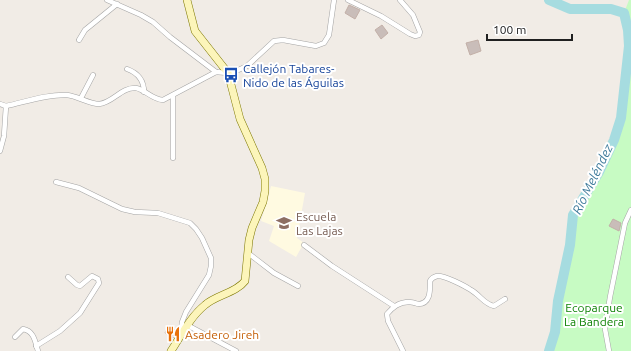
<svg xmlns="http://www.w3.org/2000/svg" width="631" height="351" viewBox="0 0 631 351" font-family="Ubuntu,sans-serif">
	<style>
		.education { fill: #fffae1 }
		.park { fill: #c7fbc3 }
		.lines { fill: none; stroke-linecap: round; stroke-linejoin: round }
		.river { stroke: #a6dce0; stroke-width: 10 }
		.building { fill: #c9bdb9; stroke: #c3b0a8 }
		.street-casing { stroke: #a4a4a4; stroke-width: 5.5 }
		.secondary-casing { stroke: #7d7701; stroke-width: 8 }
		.street { stroke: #fff; stroke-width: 4.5 }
		.secondary { stroke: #fcf5ba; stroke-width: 7 }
		.labels { text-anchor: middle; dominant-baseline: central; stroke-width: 4; stroke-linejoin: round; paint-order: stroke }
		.transit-label { font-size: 12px; fill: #164399; stroke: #fff; text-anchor: start }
		.education-label { font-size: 12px; fill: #785e54; stroke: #fff; text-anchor: start }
		.park-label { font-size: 12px; fill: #118408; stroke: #fff }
		.food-label { font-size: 12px; fill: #c56008; stroke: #fff; text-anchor: start }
		.water-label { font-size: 13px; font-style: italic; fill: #407c9c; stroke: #fff }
	</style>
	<rect width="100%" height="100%" fill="#f1ece6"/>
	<path class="education" d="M271,186L305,193L297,238L304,243L296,257L269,241L274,226L261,221L267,201Z"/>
	<path class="park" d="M629,0H631V351H549L555,332L558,301L570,245L573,215L599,172L614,140L621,118L629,46L628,30L624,13Z"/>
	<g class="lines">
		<path class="river" d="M549,351L555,332L558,301L570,245L573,215L599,172L614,140L621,118L629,46L628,30L624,13L611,9H570L549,0"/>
	</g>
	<g class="building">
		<path d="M349,5L360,10L355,19L345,13Z"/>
		<path d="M382,25L388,33L381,39L375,30Z"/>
		<path d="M478,40L481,51L470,55L466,43Z"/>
		<path d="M613,219L621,223L619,231L609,226Z"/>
		<path d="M168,327L174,329L177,332L173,338L165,333Z"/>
	</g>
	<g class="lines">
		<g class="street-casing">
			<g id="street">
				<path d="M107,0L141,15L153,22L170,37L216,72L228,73L236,71L247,66L274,41L283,40L316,46L324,43L329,35L334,0"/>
				<path d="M348,0L381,16L410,34L415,36L419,35L420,32L413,15L400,0"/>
				<path d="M79,40L85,30L117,4"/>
				<path d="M127,69C138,73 144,80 144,92"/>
				<path d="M173,96V158"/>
				<path d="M81,98L93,75"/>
				<path d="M0,104L6,106C25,102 47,94 67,95C77,96 90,104 99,104C113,103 121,87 136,88C146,90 151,99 163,100L216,72"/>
				<path d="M0,151L4,136L6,106"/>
				<path d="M56,182L79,188L122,209L135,212L158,213L190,223L196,229L202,238L211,258V266L209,275L186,312L182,322L181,332"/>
				<path d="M304,245L332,266L394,306"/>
				<path d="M248,253L274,273L298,286"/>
				<path d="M187,325L236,351"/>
				<path d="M15,337L23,329C34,331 35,341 38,351"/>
				<path d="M36,346L60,331L80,313L99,283L98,279L92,276L80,286L77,285L68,277"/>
				<path d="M403,351L388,321L387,314C393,307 399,302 409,302C412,302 415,303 418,304C431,304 430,290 430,281C431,279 433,277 437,276C444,275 465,286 471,290C480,295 484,304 494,306L505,299"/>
				<path d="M609,351L605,329L610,297L625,223L631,210"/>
			</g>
		</g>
		<g class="secondary-casing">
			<path id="secondary" d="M171,351C181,336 190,317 205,305C216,295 236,293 245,281L249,240L252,228L263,202L265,191V179L262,168L240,119L228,73L195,31L187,0"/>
		</g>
		<use href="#street" class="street"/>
		<use href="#secondary" class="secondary"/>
	</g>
	<defs>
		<g id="bus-bare" transform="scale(1.2)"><path d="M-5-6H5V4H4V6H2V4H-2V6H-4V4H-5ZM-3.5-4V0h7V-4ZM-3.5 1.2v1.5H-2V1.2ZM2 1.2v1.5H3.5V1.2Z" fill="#1a4fb4" stroke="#fff" stroke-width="2.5" paint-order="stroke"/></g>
		<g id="school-bare" transform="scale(1.2)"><path d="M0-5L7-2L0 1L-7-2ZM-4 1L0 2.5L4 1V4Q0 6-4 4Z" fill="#8d6e63" stroke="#fff" stroke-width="2.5" paint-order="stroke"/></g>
		<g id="restaurant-bare" transform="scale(1.2)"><path d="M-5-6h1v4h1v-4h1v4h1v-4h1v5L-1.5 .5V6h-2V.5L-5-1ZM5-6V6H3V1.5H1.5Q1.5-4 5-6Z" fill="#e8710a" stroke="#fff" stroke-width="2.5" paint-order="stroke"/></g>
	</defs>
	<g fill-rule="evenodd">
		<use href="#bus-bare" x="231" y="75"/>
		<use href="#school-bare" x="284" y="223"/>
		<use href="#restaurant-bare" x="173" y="334"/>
	</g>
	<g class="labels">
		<g class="transit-label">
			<text x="243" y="68">Callejón Tabares-<tspan x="243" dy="14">Nido de las Águilas</tspan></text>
		</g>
		<g class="education-label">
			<text x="296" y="216">Escuela<tspan x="296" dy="14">Las Lajas</tspan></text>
		</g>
		<g class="park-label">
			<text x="594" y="307">Ecoparque<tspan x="594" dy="14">La Bandera</tspan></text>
		</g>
		<g class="food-label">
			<text x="185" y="334">Asadero Jireh</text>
		</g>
		<g class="water-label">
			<text transform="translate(592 179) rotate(-64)">Río Meléndez</text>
		</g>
	</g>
	<path d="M487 34v6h85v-6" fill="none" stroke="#202020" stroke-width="2"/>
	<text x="493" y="34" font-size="12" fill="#202020" stroke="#ffffff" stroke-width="3" paint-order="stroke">100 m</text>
</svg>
